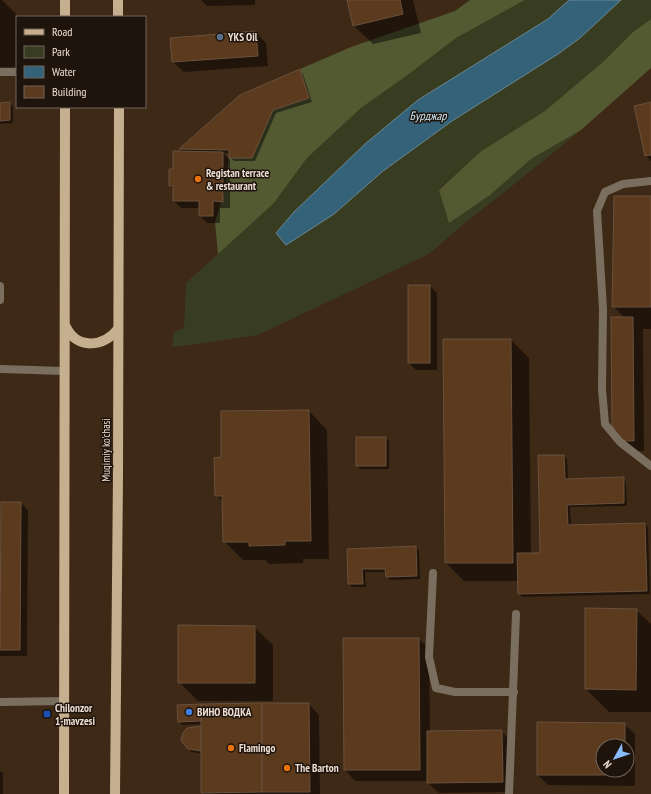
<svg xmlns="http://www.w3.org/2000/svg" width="651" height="794" viewBox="0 0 651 794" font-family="'PT Sans Narrow',sans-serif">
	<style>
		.green { fill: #383d21 }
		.forest { fill: #535a31 }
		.water { fill: #346278; stroke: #6c8793 }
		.shadow { fill: #0007; fill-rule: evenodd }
		.building { fill: #5b3a1e; stroke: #69513d }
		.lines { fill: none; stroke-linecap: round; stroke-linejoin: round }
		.lane { stroke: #7a6f5f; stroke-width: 8 }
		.primary { stroke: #c6af8e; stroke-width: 10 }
		.service-dot { fill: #5c6f8a; stroke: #1e140c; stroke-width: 1.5 }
		.food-dot { fill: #e8710a; stroke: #1e140c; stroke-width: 1.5 }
		.shop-dot { fill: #3f7fe0; stroke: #1e140c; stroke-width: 1.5 }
		.transit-dot { fill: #1a4fb4; stroke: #1e140c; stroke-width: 1.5 }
		.labels { text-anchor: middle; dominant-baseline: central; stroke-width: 3; stroke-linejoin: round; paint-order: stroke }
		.poi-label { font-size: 11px; font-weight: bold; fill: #edded3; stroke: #1e140c; text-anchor: start }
		.street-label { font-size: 11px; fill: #edded3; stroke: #1e140c }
		.water-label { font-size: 12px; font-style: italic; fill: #cce9f8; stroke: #1e140c }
	</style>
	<rect width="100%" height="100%" fill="#3e2916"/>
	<path class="green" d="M525,0H651V19L633,32L604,61L545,111L480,152L439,189L449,222L490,195L531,159L581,130L511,187L466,222L429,254L258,335L175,347L172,346L174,332L184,328L186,283L274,203L307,158L361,108L409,74L456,38Z"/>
	<g class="forest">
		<path d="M470,0H525L456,38L409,74L361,108L307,158L274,203L218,254L215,222L224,193L229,158L273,110L309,98L300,69L351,47L455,11Z"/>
		<path d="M651,19V68L581,130L531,159L490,195L449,223L439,190L480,152L545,111L604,61L633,32Z"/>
	</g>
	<path class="water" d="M569,0H621L580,38L558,54L452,121L383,171L334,214L286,245L276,233L294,212L365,144L418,100L548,19Z"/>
	<g class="shadow">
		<path d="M0,0H2L16,14V67H0Z"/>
		<path d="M201,0H255V5L207,6Z"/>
		<path d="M348,0H413L421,33L373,44L354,26Z"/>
		<path d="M256,33L266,43L268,66L184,72L173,62Z"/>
		<path d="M300,71L303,74L312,102L276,113L255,161H234L230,157V153H223L230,160V208H220V223H207L200,216V208H181L174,201V190L170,186L174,170L183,153L180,149L240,96Z"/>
		<path d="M10,103L13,107V123L0,124V104Z"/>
		<path d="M651,103V161L646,156Z"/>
		<path d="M651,197V329H643L644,451H632L622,440L625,318L613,306Z"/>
		<path d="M430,286L437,293V370H416L409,363Z"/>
		<path d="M511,340L529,358L531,554H541L564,456L567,459L568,480L623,478L626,482L627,506L570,507L571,526L645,524L648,527L650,594L522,597L519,594V581H464L446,563Z"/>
		<path d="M309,411L327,430L329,559H303V563L269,564L265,560H243L224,541V503L216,495Z"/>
		<path d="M386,438L389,441V469H360L357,466Z"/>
		<path d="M21,503L28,510L27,656H0V571H2Z"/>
		<path d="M415,547L419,550L420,579L390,580L387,576L386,572H365L366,587H352L349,584L348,550Z"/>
		<path d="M636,610L651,624V712H609L586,689Z"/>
		<path d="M254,627L273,645V701H198L179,682Z"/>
		<path d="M419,639L429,649L430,732L501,731L512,742L513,792L439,793L428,783V781H355L345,770Z"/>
		<path d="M309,704L319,715L320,794H204L202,792V754L192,752L188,749L202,727V724L182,725L179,721Z"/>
		<path d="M624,724L635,734V786L548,785L538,775ZM603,746H627V770H603Z"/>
		<path d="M0,771L3,773V794H0Z"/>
	</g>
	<g class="building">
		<path d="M347,0H400L403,14L353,26Z"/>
		<path d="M256,31L258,56L172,62L170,38Z"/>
		<path d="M300,69L309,98L273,110L252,158H229V150L179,149L240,95Z"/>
		<path d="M10,102V120L0,121V103Z"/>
		<path d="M651,102V155L645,156L634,106Z"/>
		<path d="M173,151L223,152V202L213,201V216H199V201H173V186H169V169H173Z"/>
		<path d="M614,196H651V307H612Z"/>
		<rect x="408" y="285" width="22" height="78"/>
		<path d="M611,317H633L634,441H621L612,425Z"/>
		<path d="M443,339H511L513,563H445Z"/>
		<path d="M309,410L311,541H285V545L249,546V542H223L222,496H215L214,458L221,457V411Z"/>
		<rect x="356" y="437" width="30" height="29"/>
		<path d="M538,455H564L565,479L624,477V503L567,505L568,525L645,523L647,591L518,594L517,553H540Z"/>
		<path d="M1,502H21L20,650H0Z"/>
		<path d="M416,546L417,576L386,577L385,569H362L363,584H348L347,549Z"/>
		<path d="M585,608L637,609L636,690L585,689Z"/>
		<path d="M178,625L255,626V683H178Z"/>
		<path d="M343,638H419L420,770H344Z"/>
		<path d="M262,703V792L201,793V704Z"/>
		<path d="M262,703H309L310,792H262Z"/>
		<path d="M201,704V721L178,722L177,705Z"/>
		<path d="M537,722L625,723V746H603V770H625V775H537Z"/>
		<path d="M201,726V751L188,749L182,742L181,738L183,733L187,728Z"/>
		<path d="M502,730L503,782L427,783V731Z"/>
	</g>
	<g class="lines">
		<g class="lane">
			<path d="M0,72H17"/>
			<path d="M651,181L623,184L605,192L597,211L603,309L602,389L605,424L620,442L651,466"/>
			<path d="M0,286V300"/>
			<path d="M0,369L65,371"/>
			<path d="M433,573L429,657L436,688L455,692H514"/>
			<path d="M0,702L65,701"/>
			<path d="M509,794L516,614"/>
		</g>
		<g class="primary">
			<path d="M65,0V17"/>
			<path d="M118,0V17"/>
			<path d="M66,327C77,350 104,347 118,329"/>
			<path d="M64,794L65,107"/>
			<path d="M115,794L118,475L119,107"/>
		</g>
	</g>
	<circle class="service-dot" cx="220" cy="37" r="4"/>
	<g class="food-dot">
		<circle cx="198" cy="179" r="4"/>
		<circle cx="231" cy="748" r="4"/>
		<circle cx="287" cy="768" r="4"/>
	</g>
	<circle class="shop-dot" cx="189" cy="712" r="4"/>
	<rect class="transit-dot" x="43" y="710" width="8" height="8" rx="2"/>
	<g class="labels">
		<g class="poi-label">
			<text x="228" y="37">YKS Oil</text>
			<text x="206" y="173">Registan terrace<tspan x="206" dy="13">&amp; restaurant</tspan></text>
			<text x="55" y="708">Chilonzor<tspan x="55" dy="13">1-mavzesi</tspan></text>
			<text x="197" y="712">ВИНО ВОДКА</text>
			<text x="239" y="748">Flamingo</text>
			<text x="295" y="768">The Barton</text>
		</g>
		<g class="street-label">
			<text transform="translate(106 450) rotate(-90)">Muqimiy ko'chasi</text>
		</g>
		<g class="water-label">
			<text x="428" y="115">Бурджар</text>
		</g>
	</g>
	<rect x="16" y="16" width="130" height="92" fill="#1e140c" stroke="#71655c"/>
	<rect x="24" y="29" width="20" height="6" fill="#c6af8e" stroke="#71655c"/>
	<text x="52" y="36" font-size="12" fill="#edded3">Road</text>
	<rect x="24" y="46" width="20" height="12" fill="#383d21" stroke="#71655c"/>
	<text x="52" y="56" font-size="12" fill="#edded3">Park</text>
	<rect x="24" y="66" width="20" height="12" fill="#346278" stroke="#71655c"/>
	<text x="52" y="76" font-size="12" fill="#edded3">Water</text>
	<rect x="24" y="86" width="20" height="12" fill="#5b3a1e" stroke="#71655c"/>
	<text x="52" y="96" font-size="12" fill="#edded3">Building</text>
	<g transform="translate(615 758) rotate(230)"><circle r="19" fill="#1e140c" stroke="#71655c"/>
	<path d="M0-3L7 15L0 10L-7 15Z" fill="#87bbfb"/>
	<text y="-6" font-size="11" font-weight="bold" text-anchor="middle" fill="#edded3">N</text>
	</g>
</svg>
